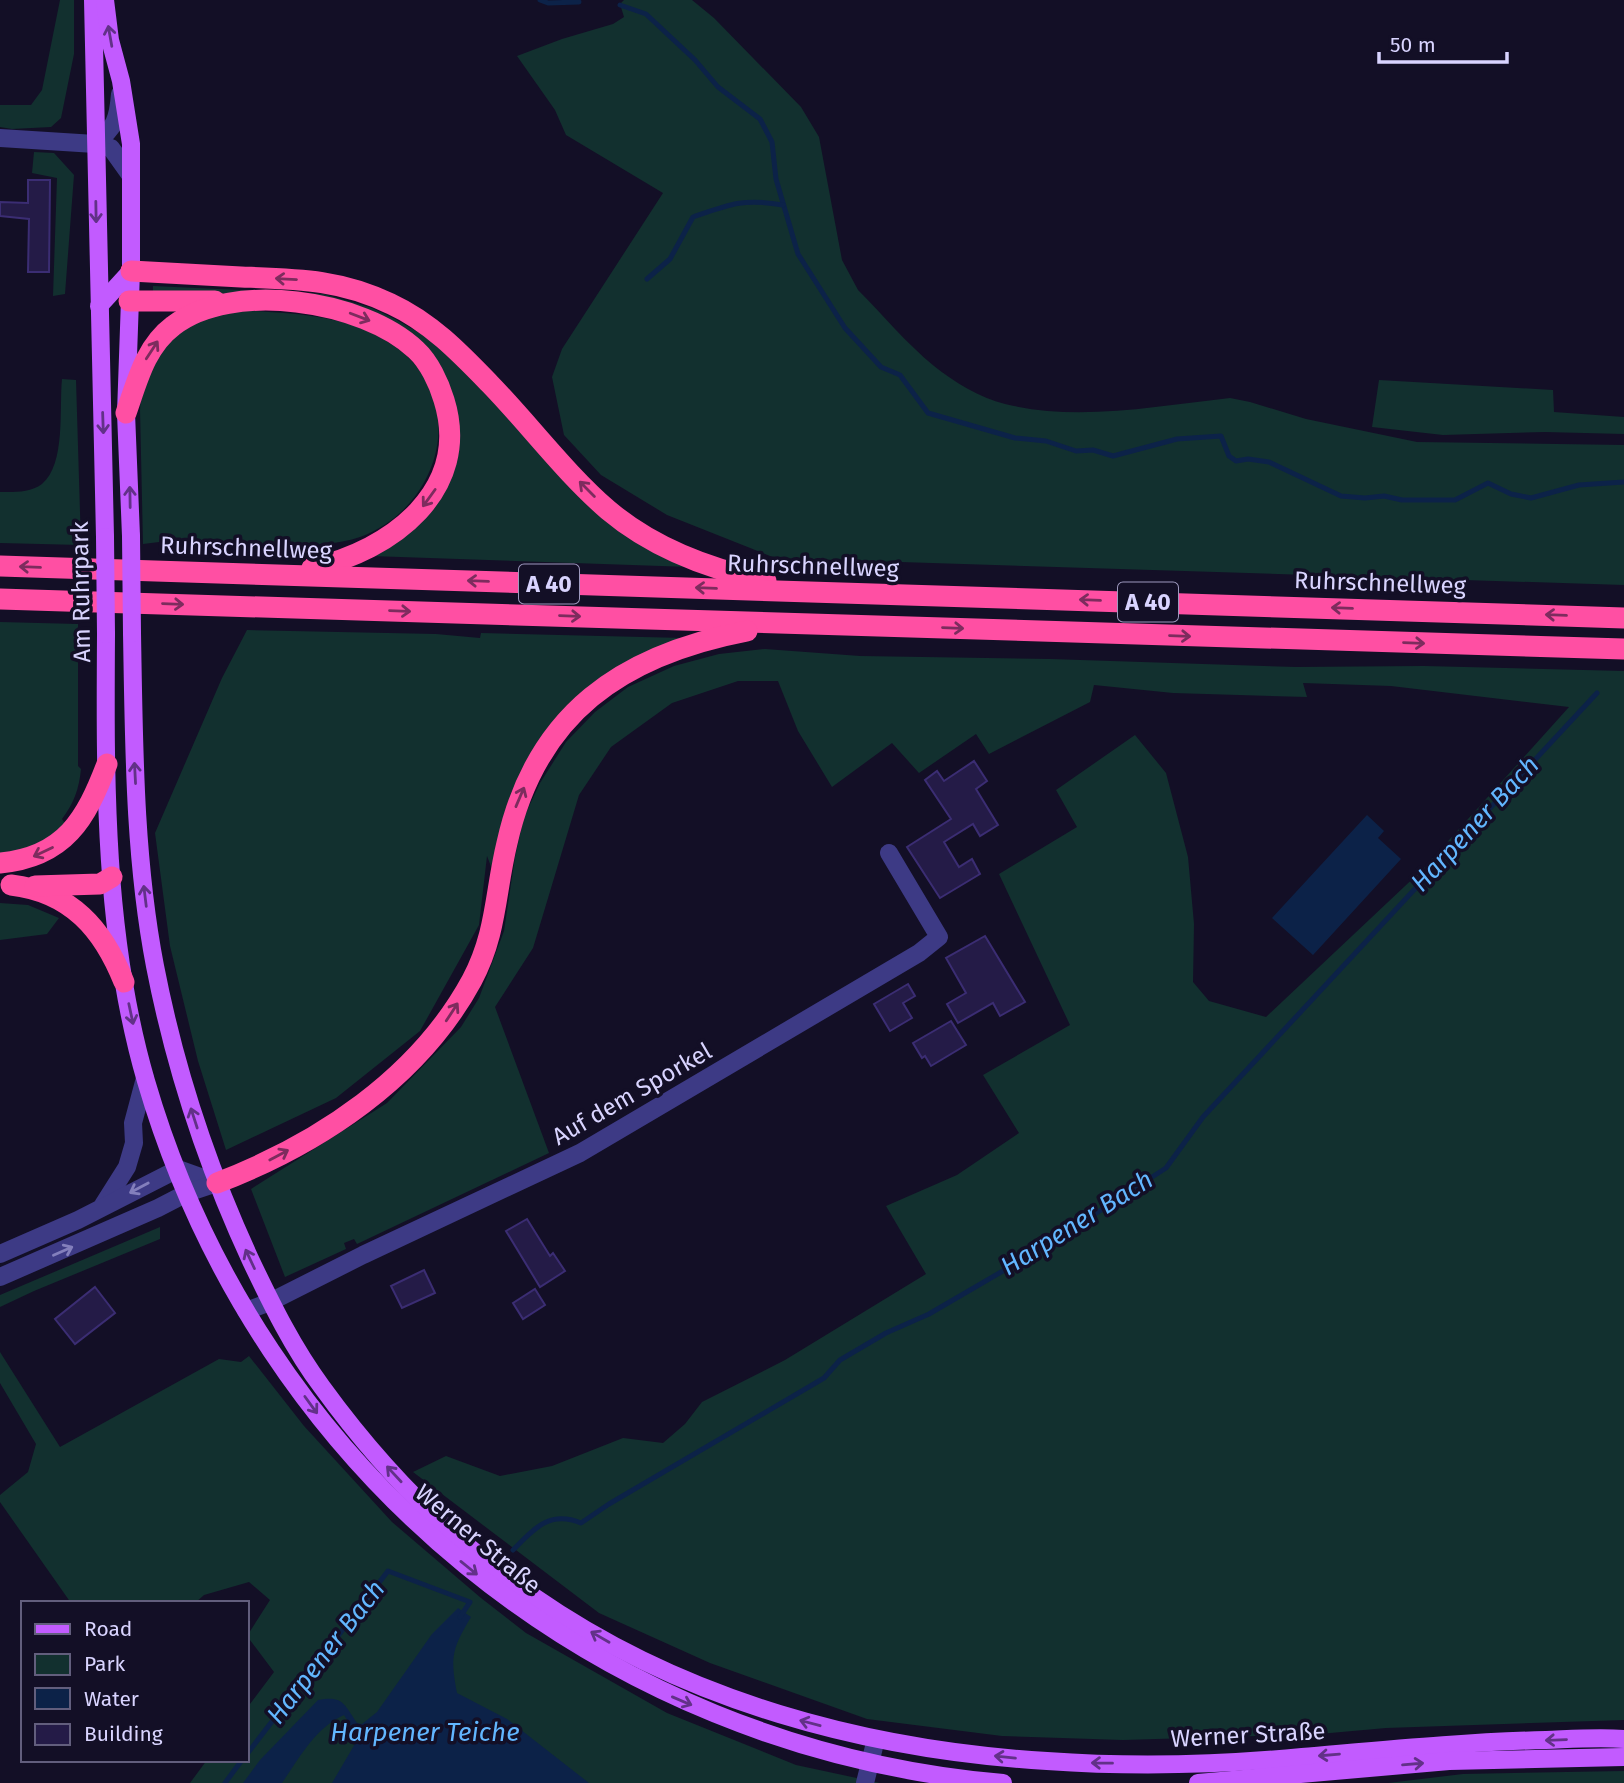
<svg xmlns="http://www.w3.org/2000/svg" width="1624" height="1783" viewBox="0 0 1624 1783" font-family="'Fira Sans',sans-serif">
	<style>
		.green { fill: #12302f }
		.water { fill: #0c2248 }
		.lines { fill: none; stroke-linecap: round; stroke-linejoin: round }
		.stream { stroke: #0c2248; stroke-width: 5 }
		.building { fill: #241b47; stroke: #3b2d73; stroke-width: 2 }
		.minor { stroke: #3d3a85; stroke-width: 18 }
		.major { stroke: #c25bff; stroke-width: 18 }
		.highway { stroke: #ff4fa3; stroke-width: 21 }
		.major-bridge { stroke: #c25bff; stroke-width: 18 }
		.oneway { stroke: #623188 }
		.oneway2 { stroke: #7d2c5e }
		.oneway3 { stroke: #837fbc }
		.labels { text-anchor: middle; dominant-baseline: central; stroke-width: 7; stroke-linejoin: round; paint-order: stroke }
		.shield { fill: #130f26; stroke: #9e99be; stroke-width: 2 }
		.shield-label { font-size: 23px; font-weight: bold; fill: #d9d4ff }
		.street-label { font-size: 24px; fill: #d9d4ff; stroke: #130f26 }
		.water-label { font-size: 26px; font-style: italic; fill: #62b6ff; stroke: #130f26 }
	</style>
	<rect width="100%" height="100%" fill="#130f26"/>
	<g class="green">
		<path d="M60,0H74V54L61,118L51,127L12,129L0,127V105H31L42,90Z"/>
		<path d="M624,0H692L714,18L801,107L819,137L842,260L858,290C883,315 907,344 934,366C954,382 980,398 1005,404C1077,422 1157,406 1230,398L1250,402L1306,419L1417,442L1624,445V585L775,558L667,515L601,475L564,435L552,377L562,349L663,193L566,135L555,110L517,56L562,39L613,24L624,17L620,4Z"/>
		<path d="M34,152L54,153L74,175L65,294L53,296L57,178L32,173Z"/>
		<path d="M153,286L324,294L372,308L395,319L423,335L449,357L505,414L690,567L371,556L420,523L434,508L453,473L458,455L460,429L450,388L437,362L310,297L153,291Z"/>
		<path d="M238,310C292,314 345,313 391,344C471,395 443,507 360,537C327,548 289,545 255,545C223,544 191,543 159,542L143,544L140,410C142,378 160,340 191,324C205,317 223,315 238,310Z"/>
		<path d="M62,379L76,380L81,545L0,543V492C14,492 30,493 42,484C66,464 59,408 62,379Z"/>
		<path d="M1379,380L1553,390L1554,412L1624,417V434L1545,432L1443,435L1372,427Z"/>
		<path d="M0,622L78,624V766L81,769C79,789 74,803 62,819L66,825L51,840L0,856Z"/>
		<path d="M247,630L436,634L480,638L481,633L684,638L529,757L506,809L492,869L487,856L479,925L420,1031L336,1098L226,1150L198,1061L170,946L155,833L222,678Z"/>
		<path d="M765,649L860,656L1050,659L1296,667L1424,666L1624,671V1720L1386,1728L1319,1734L1123,1740L1002,1736L867,1719L710,1663L599,1613L413,1472L446,1456L500,1476L552,1466L623,1438L663,1443L685,1424L702,1402L785,1360L926,1274L886,1206L957,1175L1019,1133L983,1075L1070,1025L999,874L1077,827L1056,790L1135,735L1166,773L1188,857L1194,924L1193,982L1209,1001L1266,1017L1422,870L1569,707L1391,686L1303,683L1307,697L1173,693L1094,685L1090,702L989,754L976,734L919,773L892,743L832,787L798,731L778,681H738L672,703L611,747L579,795L533,948L495,1007L549,1153L357,1244L354,1239L344,1243L346,1249L285,1277L251,1189L387,1103L461,1027L479,998L504,931L515,857L524,817L540,783L566,742L595,712L628,687L674,666L719,654Z"/>
		<path d="M0,903L28,905L59,918L47,934L0,940Z"/>
		<path d="M160,1227V1239L34,1291L0,1307V1295Z"/>
		<path d="M0,1352L60,1447L219,1359L241,1362L249,1356L304,1426L392,1522L481,1598L526,1633L667,1713L796,1765L880,1783H190L207,1760H247V1708L274,1672L247,1636L270,1600L249,1582L204,1595L195,1603H71L0,1502V1495L28,1472L36,1444L0,1383Z"/>
		<path d="M1624,1771V1783H1388L1463,1774Z"/>
	</g>
	<g class="water">
		<path d="M1367,815L1384,831L1378,838L1401,859L1313,955L1272,918Z"/>
		<path d="M458,1608L471,1617C452,1649 450,1657 457,1693L507,1719L589,1783H332L362,1732L351,1726L344,1715C315,1728 300,1757 282,1783H243L260,1760L318,1700C343,1695 344,1704 357,1723L362,1724L377,1712L432,1634Z"/>
	</g>
	<g class="lines">
		<g class="stream">
			<path d="M540,0L548,3L579,2"/>
			<path d="M620,5L646,14L695,60L718,87L760,119L772,142L776,179L798,254L845,328L881,367L900,375L928,413L1015,438L1046,441L1076,451L1093,450L1113,456L1177,439L1221,436L1229,456L1236,461L1248,459L1269,462L1341,496L1365,498L1384,496L1402,500H1455L1488,483L1511,494L1531,498L1579,485L1624,482"/>
			<path d="M647,279L670,259L693,217C730,204 744,198 783,205"/>
			<path d="M513,1550C534,1529 549,1510 581,1523L609,1504L824,1378L840,1360L886,1333L929,1314L1044,1247L1166,1168L1203,1117L1597,693"/>
			<path d="M247,1754L388,1571L470,1602L460,1617"/>
			<path d="M225,1783L242,1760"/>
		</g>
	</g>
	<g class="building">
		<path d="M28,180H50L49,272H28L29,219L0,216V202L28,203Z"/>
		<path d="M974,761L987,781L976,789L998,825L980,836L973,824L944,842L959,867L972,859L980,874L940,898L907,847L951,819L925,780L937,771L944,781Z"/>
		<path d="M985,936L1025,1002L1000,1016L993,1003L958,1023L947,1004L966,993L946,958Z"/>
		<path d="M908,984L915,996L903,1003L912,1018L890,1031L874,1004Z"/>
		<path d="M951,1021L966,1045L931,1066L925,1056L922,1058L913,1043Z"/>
		<path d="M527,1219L550,1256L553,1253L565,1271L540,1287L506,1231Z"/>
		<path d="M424,1270L435,1293L402,1308L391,1286Z"/>
		<path d="M95,1287L115,1313L75,1344L55,1319Z"/>
		<path d="M535,1289L545,1305L523,1319L513,1303Z"/>
	</g>
	<g class="lines">
		<g class="minor">
			<path d="M0,138L95,144L111,148L131,176"/>
			<path d="M95,144C115,127 118,120 120,94"/>
			<path d="M103,1205L127,1167L134,1143L133,1123L145,1078"/>
			<path d="M0,1254L78,1220L178,1169L217,1183"/>
			<path d="M0,1277L158,1208L187,1193L217,1183"/>
			<path d="M246,1311L270,1302L363,1255L580,1153L919,953L939,937L889,853"/>
			<path d="M865,1783L876,1739"/>
		</g>
		<g class="major">
			<path d="M93,0L105,537"/>
			<path d="M105,0L110,40L121,81L131,144V271L126,413L131,536"/>
			<path d="M99,306L131,271"/>
			<path d="M132,633C134,744 134,857 155,966C175,1069 207,1166 251,1261C272,1305 293,1348 322,1387C380,1467 452,1541 534,1597C684,1701 866,1750 1047,1761C1131,1767 1218,1765 1302,1757C1384,1750 1465,1742 1546,1740C1572,1739 1598,1737 1624,1739"/>
			<path d="M106,634C105,783 104,937 146,1081C260,1472 599,1748 1003,1783"/>
			<path d="M1198,1783L1449,1761L1624,1757"/>
		</g>
		<g class="highway">
			<path d="M131,271C168,273 204,275 241,277C296,279 340,279 391,304C430,322 459,352 489,383C529,424 565,473 608,510C653,548 709,569 766,581"/>
			<path d="M129,301H215"/>
			<path d="M126,413C137,382 145,347 173,326C231,280 364,300 416,350C429,362 439,383 444,400C472,490 391,551 312,568"/>
			<path d="M0,566L1624,618"/>
			<path d="M0,599L1624,649"/>
			<path d="M0,863C65,857 86,819 107,764"/>
			<path d="M11,885C71,892 103,929 124,982"/>
			<path d="M35,886L100,884L112,877"/>
			<path d="M217,1183C319,1144 419,1078 472,980C497,933 495,892 507,843C536,713 622,655 747,631"/>
		</g>
		<g class="major-bridge">
			<path d="M131,536L132,633"/>
			<path d="M105,537L106,634"/>
		</g>
	</g>
	<defs><path id="oneway-shaft" d="M-6 0H5M1.5-3L5.5 0L1.5 3" fill="none" stroke-width="1.6" stroke-linecap="round" stroke-linejoin="round" transform="scale(1.75)"/></defs>
	<g class="oneway">
		<use href="#oneway-shaft" transform="translate(110 36) rotate(-100)"/>
		<use href="#oneway-shaft" transform="translate(96 212) rotate(89)"/>
		<use href="#oneway-shaft" transform="translate(103 423) rotate(88)"/>
		<use href="#oneway-shaft" transform="translate(130 497) rotate(-91)"/>
		<use href="#oneway-shaft" transform="translate(135 773) rotate(-93)"/>
		<use href="#oneway-shaft" transform="translate(145 896) rotate(-97)"/>
		<use href="#oneway-shaft" transform="translate(131 1014) rotate(78)"/>
		<use href="#oneway-shaft" transform="translate(194 1118) rotate(-108)"/>
		<use href="#oneway-shaft" transform="translate(250 1259) rotate(-115)"/>
		<use href="#oneway-shaft" transform="translate(311 1405) rotate(54)"/>
		<use href="#oneway-shaft" transform="translate(394 1474) rotate(-133)"/>
		<use href="#oneway-shaft" transform="translate(469 1568) rotate(39)"/>
		<use href="#oneway-shaft" transform="translate(600 1637) rotate(-150)"/>
		<use href="#oneway-shaft" transform="translate(682 1701) rotate(23)"/>
		<use href="#oneway-shaft" transform="translate(810 1723) rotate(-165)"/>
		<use href="#oneway-shaft" transform="translate(1556 1740) rotate(178)"/>
		<use href="#oneway-shaft" transform="translate(1329 1755) rotate(175)"/>
		<use href="#oneway-shaft" transform="translate(1005 1757) rotate(-174)"/>
		<use href="#oneway-shaft" transform="translate(1102 1763) rotate(-179)"/>
		<use href="#oneway-shaft" transform="translate(1413 1764) rotate(-5)"/>
	</g>
	<g class="oneway2">
		<use href="#oneway-shaft" transform="translate(286 279) rotate(-177)"/>
		<use href="#oneway-shaft" transform="translate(360 317) rotate(21)"/>
		<use href="#oneway-shaft" transform="translate(152 350) rotate(-57)"/>
		<use href="#oneway-shaft" transform="translate(587 489) rotate(-135)"/>
		<use href="#oneway-shaft" transform="translate(429 498) rotate(126)"/>
		<use href="#oneway-shaft" transform="translate(30 567) rotate(-178)"/>
		<use href="#oneway-shaft" transform="translate(478 581) rotate(-178)"/>
		<use href="#oneway-shaft" transform="translate(706 588) rotate(-178)"/>
		<use href="#oneway-shaft" transform="translate(1090 600) rotate(-178)"/>
		<use href="#oneway-shaft" transform="translate(173 604) rotate(2)"/>
		<use href="#oneway-shaft" transform="translate(1342 608) rotate(-178)"/>
		<use href="#oneway-shaft" transform="translate(400 611) rotate(2)"/>
		<use href="#oneway-shaft" transform="translate(1556 615) rotate(-178)"/>
		<use href="#oneway-shaft" transform="translate(570 616) rotate(2)"/>
		<use href="#oneway-shaft" transform="translate(953 628) rotate(2)"/>
		<use href="#oneway-shaft" transform="translate(1180 636) rotate(2)"/>
		<use href="#oneway-shaft" transform="translate(1414 643) rotate(2)"/>
		<use href="#oneway-shaft" transform="translate(520 797) rotate(-67)"/>
		<use href="#oneway-shaft" transform="translate(43 852) rotate(155)"/>
		<use href="#oneway-shaft" transform="translate(452 1012) rotate(-57)"/>
		<use href="#oneway-shaft" transform="translate(279 1155) rotate(-28)"/>
	</g>
	<g class="oneway3">
		<use href="#oneway-shaft" transform="translate(139 1188) rotate(152)"/>
		<use href="#oneway-shaft" transform="translate(63 1251) rotate(-24)"/>
	</g>
	<g class="labels">
		<g class="shield">
			<rect x="519" y="564.5" width="60" height="39" rx="5"/>
			<rect x="1118" y="582.5" width="60" height="39" rx="5"/>
		</g>
		<g class="shield-label">
			<text x="549" y="584">A 40</text>
			<text x="1148" y="602">A 40</text>
		</g>
		<g class="street-label">
			<text transform="translate(246 548) rotate(2)">Ruhrschnellweg</text>
			<text transform="translate(813 566) rotate(2)">Ruhrschnellweg</text>
			<text transform="translate(1380 583) rotate(2)">Ruhrschnellweg</text>
			<text transform="translate(81 592) rotate(-91)">Am Ruhrpark</text>
			<text transform="translate(632 1094) rotate(-30)">Auf dem Sporkel</text>
			<text transform="translate(478 1539) rotate(40)">Werner Straße</text>
			<text transform="translate(1248 1735) rotate(-3)">Werner Straße</text>
		</g>
		<g class="water-label">
			<text transform="translate(1475 824) rotate(-47)">Harpener Bach</text>
			<text transform="translate(1077 1223) rotate(-32)">Harpener Bach</text>
			<text transform="translate(326 1652) rotate(-52)">Harpener Bach</text>
			<text x="425" y="1732">Harpener Teiche</text>
		</g>
	</g>
	<rect x="21" y="1601" width="228" height="161" fill="#130f26" stroke="#625e7d" stroke-width="2"/>
	<rect x="35" y="1624" width="35" height="10" fill="#c25bff" stroke="#625e7d" stroke-width="2"/>
	<text x="84" y="1636" font-size="21" fill="#d9d4ff">Road</text>
	<rect x="35" y="1654" width="35" height="21" fill="#12302f" stroke="#625e7d" stroke-width="2"/>
	<text x="84" y="1671" font-size="21" fill="#d9d4ff">Park</text>
	<rect x="35" y="1688" width="35" height="21" fill="#0c2248" stroke="#625e7d" stroke-width="2"/>
	<text x="84" y="1706" font-size="21" fill="#d9d4ff">Water</text>
	<rect x="35" y="1724" width="35" height="21" fill="#241b47" stroke="#625e7d" stroke-width="2"/>
	<text x="84" y="1741" font-size="21" fill="#d9d4ff">Building</text>
	<path d="M1379 52v10h128v-10" fill="none" stroke="#d9d4ff" stroke-width="3.5"/>
	<text x="1390" y="52" font-size="21" fill="#d9d4ff" stroke="#130f26" stroke-width="5" paint-order="stroke">50 m</text>
</svg>
